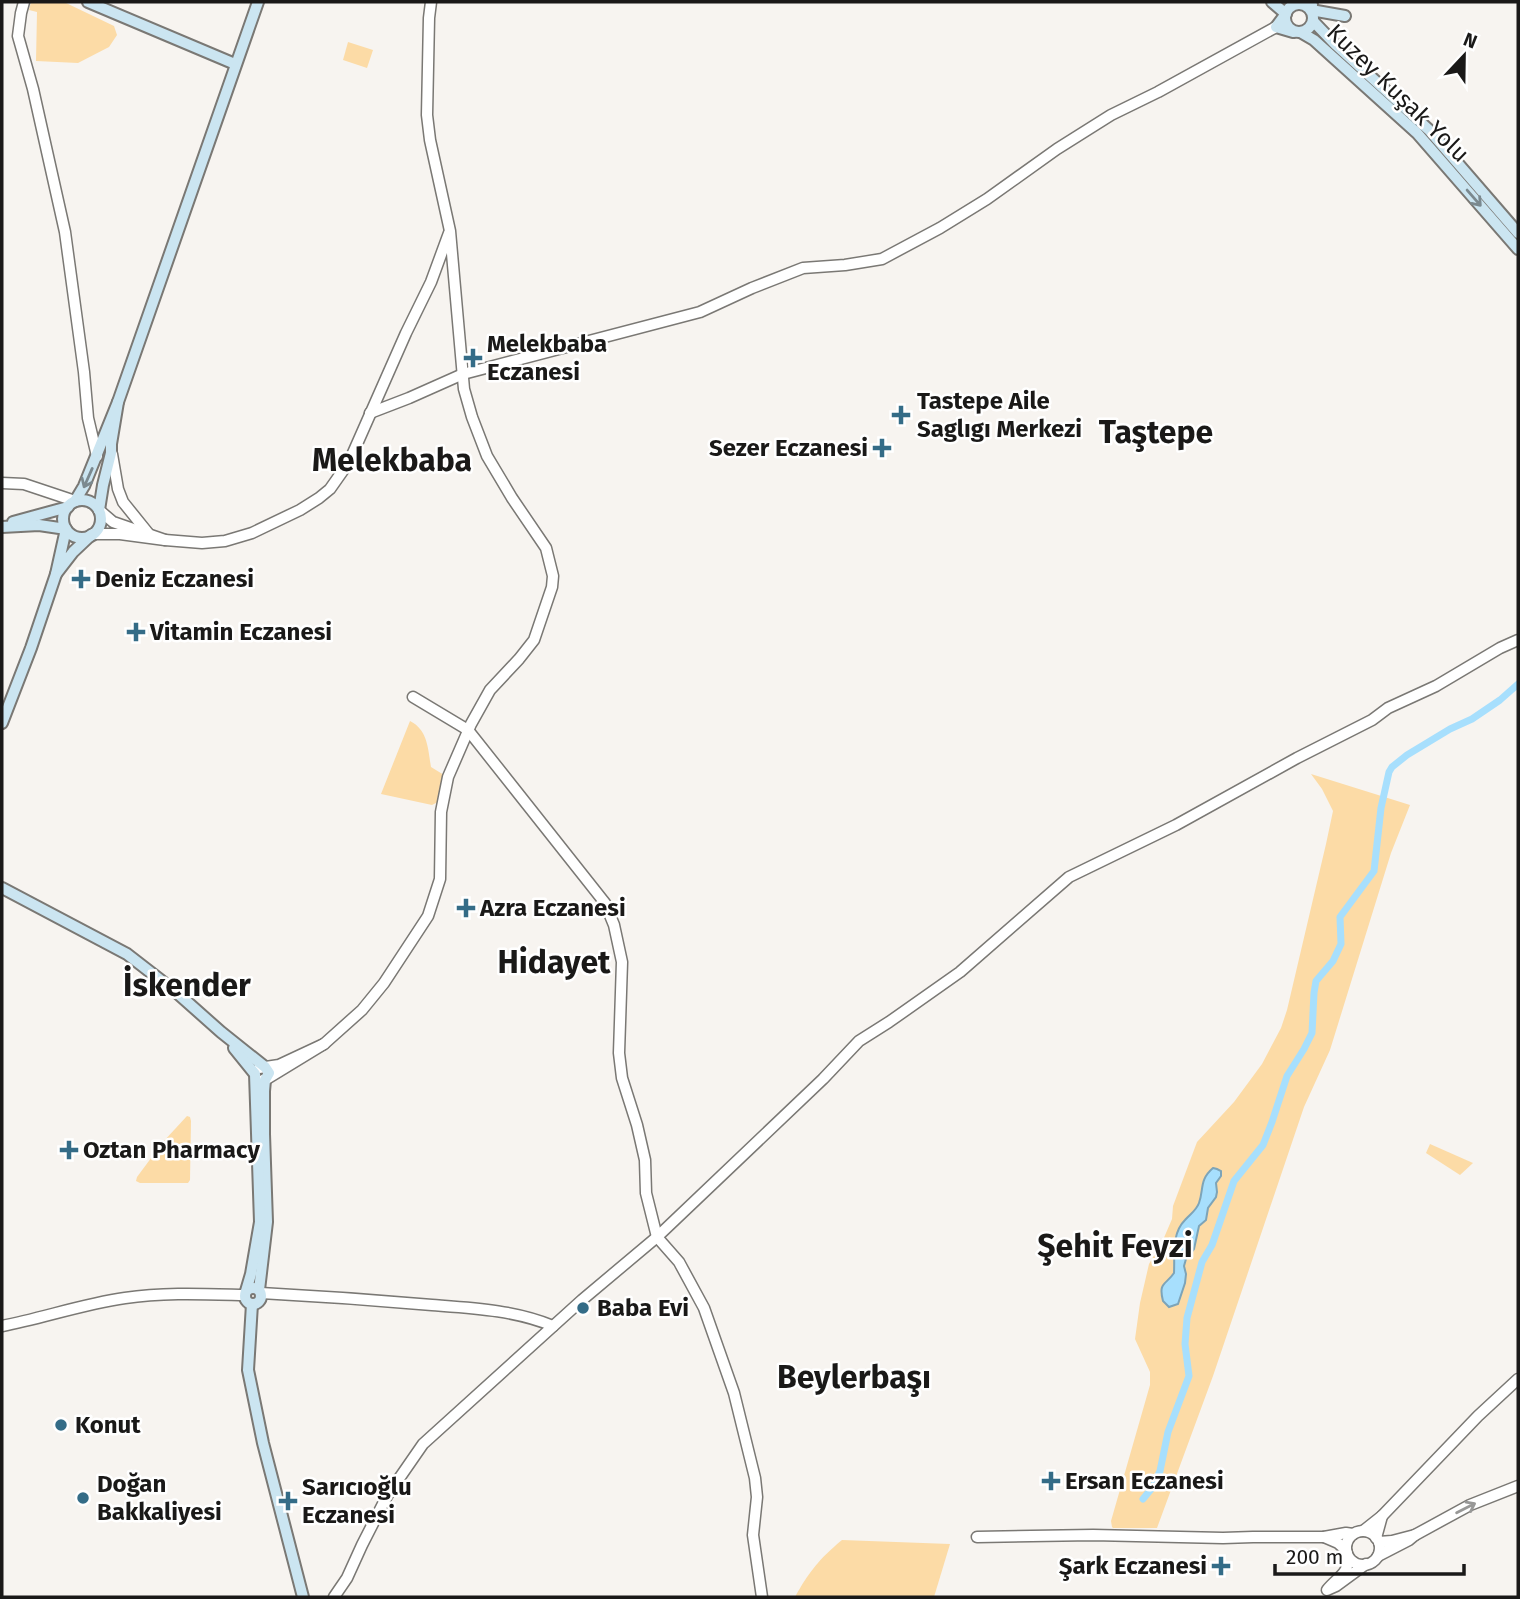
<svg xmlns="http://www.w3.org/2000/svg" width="1520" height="1599" viewBox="0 0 1520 1599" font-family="'Fira Sans',sans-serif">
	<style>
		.green { fill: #fcdba6 }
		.water { fill: #a7dffd; stroke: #7da4b8; stroke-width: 2 }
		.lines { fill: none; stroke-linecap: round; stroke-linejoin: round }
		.canal { stroke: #a7dffd; stroke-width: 7 }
		.tertiary-casing { stroke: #7a7874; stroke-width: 13 }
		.secondary-casing { stroke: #7a7874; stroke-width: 14 }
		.tertiary { stroke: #fff; stroke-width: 10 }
		.secondary { stroke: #cbe5f1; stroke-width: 10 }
		.oneway { stroke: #7b898f }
		.oneway2 { stroke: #989897 }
		.poi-dot { fill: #346c87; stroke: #fff; stroke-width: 2.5 }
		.labels { text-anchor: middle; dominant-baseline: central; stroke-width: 5; stroke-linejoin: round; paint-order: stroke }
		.street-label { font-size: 24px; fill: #1a1918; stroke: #fff }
		.poi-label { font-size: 24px; font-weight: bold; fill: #1a1918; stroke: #fff; text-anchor: start }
		.district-label { font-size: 32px; font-weight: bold; fill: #1a1918; stroke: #fff }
	</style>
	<rect width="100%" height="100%" fill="#f7f4f0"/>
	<g class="green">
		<path d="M31,2H64L114,26L117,35L109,47L78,63L36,61L37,12L29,10Z"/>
		<path d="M348,42L373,50L367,68L343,60Z"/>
		<path d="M410,721C428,730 428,749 431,767L444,775L438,802L432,805L381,794Z"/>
		<path d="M1311,774L1410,805L1391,853L1330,1050L1304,1107L1213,1376L1157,1528H1113L1112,1527L1111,1521L1150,1385V1372L1135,1339L1140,1303L1149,1264L1163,1240L1172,1219L1173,1206L1197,1142L1234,1102L1262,1064L1281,1028L1287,1010L1326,844L1333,811L1322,789Z"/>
		<path d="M187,1116L190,1117L191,1121L190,1180L188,1183H140L136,1181L137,1177L163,1142Z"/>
		<path d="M1430,1144L1473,1163L1460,1175L1426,1153Z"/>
		<path d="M842,1540L950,1544L934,1597H795C808,1573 820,1558 842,1540Z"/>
	</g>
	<path class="water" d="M1213,1168L1217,1169L1221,1171V1176L1216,1183L1217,1192L1216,1197L1208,1208L1206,1220L1199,1226L1194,1249L1186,1259L1184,1266L1186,1274L1185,1283L1178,1304L1169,1307L1163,1301C1158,1282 1166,1285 1174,1273C1175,1256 1171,1234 1185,1220C1190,1214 1196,1211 1199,1203C1204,1189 1199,1180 1213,1168Z"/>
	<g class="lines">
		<path class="canal" d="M1143,1499L1152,1488L1160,1471L1168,1432L1189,1376L1185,1344L1187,1318L1202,1262L1212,1245L1234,1181L1263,1145L1272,1122L1287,1076L1304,1049L1312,1033L1314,993L1316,981L1333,961L1341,944L1340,917L1374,871L1381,808L1389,772L1392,767L1407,755L1450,729L1472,719L1500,700L1518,684"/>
		<g class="tertiary-casing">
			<g id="tertiary">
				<path d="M24,2L21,13L18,36L33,89L65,232L84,372L88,418L97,456"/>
				<path d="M370,413L409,398L463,374L700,312L752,288L803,268L845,265L882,259L940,228L987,199L1057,149L1111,115L1158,92L1276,27"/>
				<path d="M112,454L118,489L123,502L148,533"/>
				<path d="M2,483L24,484L75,501"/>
				<path d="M93,534H120L165,540L113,522L99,510"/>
				<path d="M165,540L202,543L225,541L252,533L300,510L319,498L330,489L349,462L406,333L431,282L449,233"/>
				<path d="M413,697L468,730L605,903L614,925L622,962L619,1053L622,1078L637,1125L645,1160L646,1193L657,1237L679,1262L704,1308L734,1393L755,1478L757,1497L753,1535L762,1597"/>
				<path d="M259,1068L279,1065L324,1044"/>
				<path d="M263,1080H265L324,1044L362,1010L384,983L428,916L440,879L441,812L448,777L471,724L490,690L519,659L534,640L552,587L553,576L546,548L512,498L487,456L472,417L464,389L450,231L430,140L427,115L429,18L431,2"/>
				<path d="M261,1293C318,1296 375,1300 432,1305C472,1308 515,1310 553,1326"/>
				<path d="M2,1326C43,1318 83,1304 125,1298C164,1292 205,1294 245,1295"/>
				<path d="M1382,1516L1478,1416L1518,1379"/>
				<path d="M1363,1531L1382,1516L1376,1538"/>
				<circle cx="1363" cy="1548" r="17"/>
				<path d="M1415,1535L1470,1505L1518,1486"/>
				<path d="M977,1537L1093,1535L1223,1538L1253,1537H1324"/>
				<path d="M1346,1550L1338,1543L1324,1537L1346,1533L1353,1534"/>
				<path d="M1347,1553C1351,1574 1338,1576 1327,1590L1336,1586L1366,1564"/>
				<path d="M1378,1556L1409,1540L1415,1535L1392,1541L1379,1542"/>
				<path d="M334,1597L347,1578L362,1545L387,1496L423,1444L582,1300L657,1237L823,1079L859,1041L889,1022L960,972L1069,877L1176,825L1297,758L1372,720L1388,708L1436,686L1500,648L1518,640"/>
			</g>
		</g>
		<g class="secondary-casing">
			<g id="secondary">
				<path d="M88,2L235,64"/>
				<path d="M1272,2L1286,14"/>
				<circle cx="1299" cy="18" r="14"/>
				<path d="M1312,5L1311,10L1345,16"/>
				<path d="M1285,15L1276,27L1293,32"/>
				<path d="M1313,21L1335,44L1429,130L1518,233"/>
				<path d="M1302,33L1314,40L1417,133L1518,249"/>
				<path d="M118,402L258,2"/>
				<circle cx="82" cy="519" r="19"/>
				<path d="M75,501L84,486L118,402L111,444V453L103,485L99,510"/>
				<path d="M13,522L68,507"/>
				<path d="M2,527L39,525L66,529L56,574L73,552L91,535"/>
				<path d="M2,723L31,648L56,574"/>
				<path d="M2,888L127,954L176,992L221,1032L265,1067L269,1073L265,1080L264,1091V1134L267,1222L259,1290"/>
				<path d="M234,1048L255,1074L260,1222L251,1274L246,1291"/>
				<circle cx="253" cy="1296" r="8"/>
				<path d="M252,1304L248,1370L263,1443L303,1597"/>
			</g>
		</g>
		<use href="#tertiary" class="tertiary"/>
		<use href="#secondary" class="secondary"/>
	</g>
	<defs><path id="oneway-shaft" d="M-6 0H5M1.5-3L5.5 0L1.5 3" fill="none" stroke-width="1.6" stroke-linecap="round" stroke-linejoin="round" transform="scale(1.75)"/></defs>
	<g class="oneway">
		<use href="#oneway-shaft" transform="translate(1474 198) rotate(49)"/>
		<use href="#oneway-shaft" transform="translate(88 478) rotate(114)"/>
	</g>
	<use class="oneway2" href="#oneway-shaft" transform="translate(1466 1508) rotate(-27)"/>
	<g class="poi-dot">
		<path d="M469.5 347.5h7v7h7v7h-7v7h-7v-7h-7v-7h7z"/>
		<path d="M897.5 404.5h7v7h7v7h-7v7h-7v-7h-7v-7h7z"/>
		<path d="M878.5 437.5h7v7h7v7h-7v7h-7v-7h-7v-7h7z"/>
		<path d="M77.5 568.5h7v7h7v7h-7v7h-7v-7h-7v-7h7z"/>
		<path d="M132.5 621.5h7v7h7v7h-7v7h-7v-7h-7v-7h7z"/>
		<path d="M462.5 897.5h7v7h7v7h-7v7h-7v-7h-7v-7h7z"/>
		<path d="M65.5 1139.5h7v7h7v7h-7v7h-7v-7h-7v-7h7z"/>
		<circle cx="583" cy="1308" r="7"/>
		<circle cx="61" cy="1425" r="7"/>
		<path d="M1047.5 1470.5h7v7h7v7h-7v7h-7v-7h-7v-7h7z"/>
		<circle cx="83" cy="1498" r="7"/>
		<path d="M284.5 1490.5h7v7h7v7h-7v7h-7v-7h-7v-7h7z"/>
		<path d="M1217.5 1555.5h7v7h7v7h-7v7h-7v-7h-7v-7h7z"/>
	</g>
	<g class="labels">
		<g class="street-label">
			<text transform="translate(1398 93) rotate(44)">Kuzey Kuşak Yolu</text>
		</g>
		<g class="poi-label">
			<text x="487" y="344">Melekbaba<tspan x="487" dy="28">Eczanesi</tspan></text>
			<text x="917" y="401">Tastepe Aile<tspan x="917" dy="28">Saglıgı Merkezi</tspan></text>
			<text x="868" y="448" text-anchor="end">Sezer Eczanesi</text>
			<text x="95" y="579">Deniz Eczanesi</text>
			<text x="150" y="632">Vitamin Eczanesi</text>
			<text x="480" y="908">Azra Eczanesi</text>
			<text x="83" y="1150">Oztan Pharmacy</text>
			<text x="597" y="1308">Baba Evi</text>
			<text x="75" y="1425">Konut</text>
			<text x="1065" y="1481">Ersan Eczanesi</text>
			<text x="97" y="1484">Doğan<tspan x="97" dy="28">Bakkaliyesi</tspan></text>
			<text x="302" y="1487">Sarıcıoğlu<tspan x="302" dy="28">Eczanesi</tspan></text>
			<text x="1207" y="1566" text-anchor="end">Şark Eczanesi</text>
		</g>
		<g class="district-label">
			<text x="1156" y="432">Taştepe</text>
			<text x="392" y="460">Melekbaba</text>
			<text x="554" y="962">Hidayet</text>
			<text x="187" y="985">İskender</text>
			<text x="1115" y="1246">Şehit Feyzi</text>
			<text x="854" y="1377">Beylerbaşı</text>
		</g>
	</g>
	<rect width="1520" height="1599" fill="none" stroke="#1a1918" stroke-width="7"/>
	<g transform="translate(1464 56) rotate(22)" stroke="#ffffff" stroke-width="5" paint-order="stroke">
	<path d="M0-5L12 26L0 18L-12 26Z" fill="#1a1918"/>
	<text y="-10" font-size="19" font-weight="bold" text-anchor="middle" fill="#1a1918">N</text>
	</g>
	<path d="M1275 1564v10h189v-10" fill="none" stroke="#1a1918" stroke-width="3.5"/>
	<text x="1286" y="1564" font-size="21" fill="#1a1918" stroke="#ffffff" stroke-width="5" paint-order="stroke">200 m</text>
</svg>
